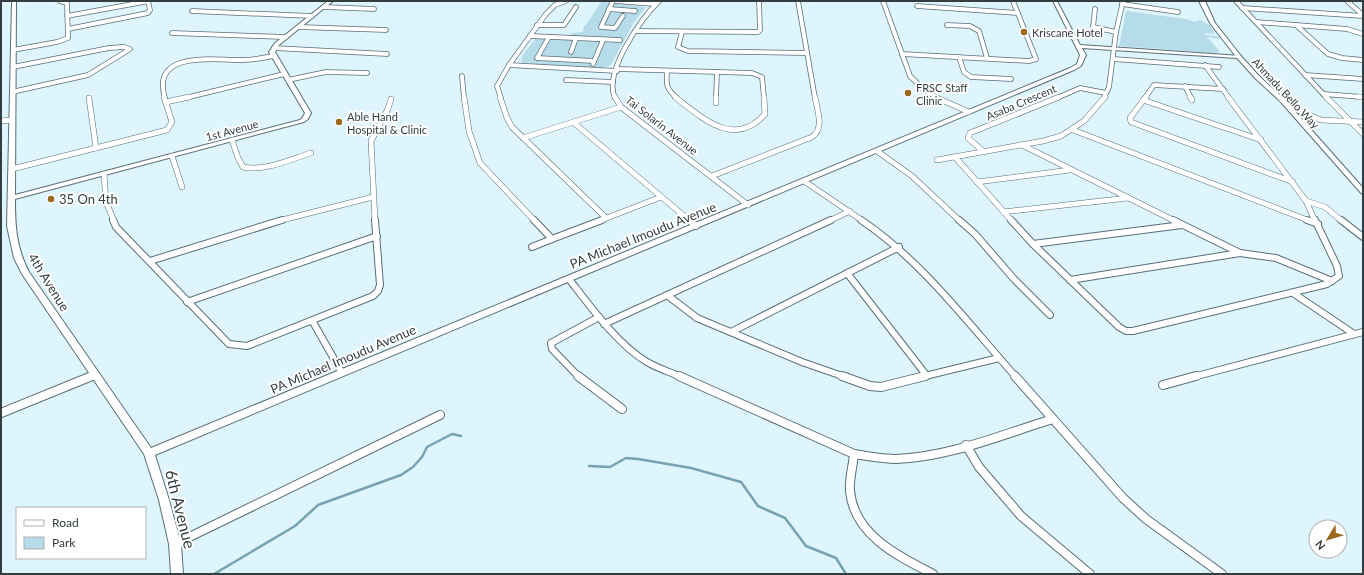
<svg xmlns="http://www.w3.org/2000/svg" width="1364" height="575" viewBox="0 0 1364 575" font-family="Lato,sans-serif">
	<style>
		.green { fill: #b6dcea }
		.lines { fill: none; stroke-linecap: round; stroke-linejoin: round }
		.stream { stroke: #78a2b1; stroke-width: 2.5 }
		.minor-far3-casing { stroke: #5a6e76; stroke-width: 5.5 }
		.minor-far2-casing { stroke: #5a6e76; stroke-width: 6 }
		.minor-far1-casing { stroke: #5a6e76; stroke-width: 8 }
		.minor-casing { stroke: #5a6e76; stroke-width: 10 }
		.tertiary-casing { stroke: #5a6e76; stroke-width: 2 }
		.secondary-casing { stroke: #5a6e76; stroke-width: 2 }
		.minor-far3 { stroke: #fff; stroke-width: 4 }
		.minor-far2 { stroke: #fff; stroke-width: 5 }
		.minor-far1 { stroke: #fff; stroke-width: 6 }
		.minor { stroke: #fff; stroke-width: 8 }
		.tertiary { fill: #fff; fill-rule: evenodd }
		.secondary { fill: #fff; fill-rule: evenodd }
		.poi-dot { fill: #9b681e; stroke: #fff; stroke-width: 1.5 }
		.labels { text-anchor: middle; dominant-baseline: central; stroke-width: 4; stroke-linejoin: round; paint-order: stroke }
		.far-poi-label { font-size: 11px; fill: #343d40; stroke: #fff; text-anchor: start }
		.far-street-label { font-size: 11px; fill: #343d40; stroke: #fff }
		.poi-label { font-size: 13px; fill: #343d40; stroke: #fff; text-anchor: start }
		.street-label { font-size: 13px; fill: #343d40; stroke: #fff }
		.near-street-label { font-size: 16px; fill: #343d40; stroke: #fff }
	</style>
	<rect width="100%" height="100%" fill="#def5fd"/>
	<g class="green">
		<path d="M601,2L646,7L634,22L611,65L602,68L522,63L521,62L522,56L538,35L555,34L569,36L572,33L583,32L584,26L586,25Z"/>
		<path d="M1126,11L1186,19L1195,22L1200,20L1210,25L1215,34L1205,33L1206,35L1218,36L1220,39L1207,37L1220,52L1211,53L1119,46Z"/>
	</g>
	<g class="lines">
		<g class="stream">
			<path d="M589,466L610,467L626,458L638,459L691,468L741,482L758,506L785,518L806,546L836,558L846,574"/>
			<path d="M214,574L295,526L318,505L401,475L413,467L422,457L427,447L452,434L461,436"/>
		</g>
		<g class="minor-far3-casing">
			<g id="minor-far3">
				<path d="M613,1L601,27L615,28L623,16"/>
				<path d="M616,1L655,4"/>
				<path d="M798,1L815,98"/>
				<path d="M883,1L910,76L922,88L937,98"/>
				<path d="M1236,1L1327,98"/>
				<path d="M1347,1L1363,15"/>
				<path d="M1122,4L1178,12"/>
				<path d="M917,6L1018,13"/>
				<path d="M324,7L374,9"/>
				<path d="M1242,8L1363,16"/>
				<path d="M609,9L635,11"/>
				<path d="M1095,9L1093,27L1116,32"/>
				<path d="M192,11L312,16"/>
				<path d="M67,16L149,1"/>
				<path d="M1256,22L1347,29L1363,34"/>
				<path d="M537,25H564L576,7"/>
				<path d="M947,25L970,26L979,31L987,58"/>
				<path d="M1296,25L1328,54L1342,58L1363,60"/>
				<path d="M299,27L386,30"/>
				<path d="M68,29L148,13L150,10L148,1"/>
				<path d="M635,31L758,32L760,30L759,1"/>
				<path d="M682,32L678,47L688,51L806,53"/>
				<path d="M172,33L286,37"/>
				<path d="M530,36L620,40"/>
				<path d="M549,37L537,58L594,61"/>
				<path d="M274,48L387,54"/>
				<path d="M13,50L57,42L68,38L67,3L60,1"/>
				<path d="M571,52L576,38"/>
				<path d="M902,54L1029,61L1036,59L1013,1"/>
				<path d="M959,57L964,72L971,77L1011,79"/>
				<path d="M1114,59L1219,67"/>
				<path d="M593,64L603,40"/>
				<path d="M509,65L617,71"/>
				<path d="M1205,65L1229,98"/>
				<path d="M618,69L752,73L762,77L764,98"/>
				<path d="M667,71C666,84 666,89 677,98"/>
				<path d="M1305,75L1363,79"/>
				<path d="M462,76L464,98"/>
				<path d="M288,80L326,72L367,73"/>
				<path d="M566,80L613,82"/>
				<path d="M1185,86L1191,98"/>
				<path d="M12,92L88,75L130,49L124,47L109,48L13,67"/>
				<path d="M1323,94L1363,97"/>
				<path d="M165,98C150,50 215,60 242,60C253,60 263,58 273,56"/>
				<path d="M185,98L284,74"/>
				<path d="M501,98L497,86L509,65L546,14L555,5L566,1"/>
				<path d="M615,98C603,72 641,19 659,1"/>
				<path d="M716,98L717,72"/>
				<path d="M1057,98L1080,88L1106,93"/>
				<path d="M1104,98L1109,87L1116,32L1123,1"/>
				<path d="M1145,98L1154,85L1223,89"/>
			</g>
		</g>
		<g class="minor-far2-casing">
			<g id="minor-far2">
				<path d="M464,97L469,131L480,163L535,221"/>
				<path d="M500,97L507,118L512,127L605,217"/>
				<path d="M615,97L621,107L748,205"/>
				<path d="M675,97C702,118 735,149 765,114L764,97"/>
				<path d="M935,97L969,112"/>
				<path d="M1146,97L1130,118L1131,122L1293,182"/>
				<path d="M1190,97L1192,100"/>
				<path d="M1228,97L1306,201L1315,221"/>
				<path d="M1326,97L1363,134"/>
				<path d="M1358,97H1363"/>
				<path d="M89,98L96,148"/>
				<path d="M1143,100L1261,140"/>
				<path d="M1282,100L1300,111L1321,120L1363,122"/>
				<path d="M166,102L189,97"/>
				<path d="M716,103V97"/>
				<path d="M1,121L12,120"/>
				<path d="M573,122L690,221"/>
				<path d="M1073,130L1310,221"/>
				<path d="M523,138L621,107"/>
				<path d="M232,140L238,158L243,167C264,172 291,159 311,153"/>
				<path d="M1022,145L1175,221"/>
				<path d="M877,151L912,176L960,221"/>
				<path d="M984,152L968,138L970,133L1059,97"/>
				<path d="M172,156L182,187"/>
				<path d="M955,157L1012,221"/>
				<path d="M937,160L1043,141L1061,136L1084,121L1105,97"/>
				<path d="M12,169L167,130L172,122L164,97"/>
				<path d="M104,174L106,202L114,221"/>
				<path d="M712,176L812,137C825,128 817,110 815,97"/>
				<path d="M804,181L863,221"/>
				<path d="M977,182L1070,170"/>
				<path d="M1306,201L1325,207L1342,221"/>
				<path d="M1003,212L1128,198"/>
				<path d="M278,221L373,197"/>
				<path d="M375,221L371,141L388,109L391,99"/>
				<path d="M599,221L661,197"/>
				<path d="M829,221L850,211"/>
			</g>
		</g>
		<g class="minor-far1-casing">
			<g id="minor-far1">
				<path d="M113,220L116,227L229,344L247,346L373,296L378,291L380,285L375,220"/>
				<path d="M534,220L552,239L602,220"/>
				<path d="M689,220L696,226"/>
				<path d="M861,220C922,261 967,322 1016,377"/>
				<path d="M959,220L975,234L1014,279L1050,315"/>
				<path d="M1011,220L1033,244L1119,327L1126,331H1133L1327,284L1339,276L1337,266L1315,220"/>
				<path d="M1173,220L1240,253L1276,258L1332,281"/>
				<path d="M1307,220L1318,224"/>
				<path d="M1341,220L1363,237"/>
				<path d="M1033,244L1182,225"/>
				<path d="M532,247L552,239"/>
				<path d="M150,261L282,220"/>
				<path d="M847,273L927,376"/>
				<path d="M569,279C590,306 617,344 647,362C657,368 670,372 681,377"/>
				<path d="M1070,280L1240,253"/>
				<path d="M1293,293L1354,334"/>
				<path d="M667,295L697,318L802,362L845,377"/>
				<path d="M187,302L377,236"/>
				<path d="M313,322L342,373"/>
				<path d="M604,324L831,220"/>
				<path d="M731,332L899,247"/>
				<path d="M90,377L95,375"/>
				<path d="M579,377L552,349L551,343L599,317"/>
				<path d="M921,377L999,358"/>
				<path d="M1193,377L1363,332"/>
			</g>
		</g>
		<g class="minor-casing">
			<g id="minor">
				<path d="M578,376L622,409"/>
				<path d="M679,376L854,454C868,456 882,459 896,459C950,457 1003,434 1053,419"/>
				<path d="M842,376L870,386L881,387L925,376"/>
				<path d="M1015,376L1123,498L1146,519L1222,574"/>
				<path d="M1163,385L1196,376"/>
				<path d="M1,413L92,376"/>
				<path d="M966,445L979,467L1021,516L1090,574"/>
				<path d="M854,454C853,466 849,479 850,491C854,535 898,556 933,574"/>
				<path d="M175,544L440,415"/>
			</g>
		</g>
		<g class="tertiary-casing">
			<path id="tertiary" d="M12,1H16L15,195L300,120L303,117L305,113L269,52L275,43L328,1H333L279,45L275,52L311,113L308,119L304,122L15,199C15,226 16,247 29,272L151,448L1070,68L1077,64L1080,55L1053,1H1057L1080,45L1241,56L1259,76L1284,99L1363,188V194L1361,193L1280,101L1255,78L1237,58L1082,48L1086,55L1081,66L1074,70L155,455L169,500L181,544L183,574H171L169,544L159,500L144,454L22,274L14,258L7,226Z"/>
		</g>
		<g class="secondary-casing">
			<path id="secondary" d="M1199,1H1205L1215,23L1241,56V58H1237L1210,23Z"/>
		</g>
		<use href="#minor-far3" class="minor-far3"/>
		<use href="#minor-far2" class="minor-far2"/>
		<use href="#minor-far1" class="minor-far1"/>
		<use href="#minor" class="minor"/>
		<use href="#tertiary" class="tertiary"/>
		<use href="#secondary" class="secondary"/>
	</g>
	<g class="poi-dot">
		<circle cx="1024" cy="32" r="4"/>
		<circle cx="908" cy="93" r="4"/>
		<circle cx="339" cy="122" r="4"/>
		<circle cx="51" cy="199" r="4"/>
	</g>
	<g class="labels">
		<g class="far-poi-label">
			<text x="1032" y="32">Kriscane Hotel</text>
			<text x="916" y="87">FRSC Staff<tspan x="916" dy="13">Clinic</tspan></text>
			<text x="347" y="116">Able Hand<tspan x="347" dy="13">Hospital &amp; Clinic</tspan></text>
		</g>
		<g class="far-street-label">
			<text transform="translate(1286 93) rotate(47)">Ahmadu Bello Way</text>
			<text transform="translate(1021 102) rotate(-23)">Asaba Crescent</text>
			<text transform="translate(662 125) rotate(38)">Tai Solarin Avenue</text>
			<text transform="translate(232 130) rotate(-15)">1st Avenue</text>
		</g>
		<g class="poi-label">
			<text x="59" y="199">35 On 4th</text>
		</g>
		<g class="street-label">
			<text transform="translate(643 235) rotate(-22)">PA Michael Imoudu Avenue</text>
			<text transform="translate(49 282) rotate(58)">4th Avenue</text>
			<text transform="translate(343 359) rotate(-23)">PA Michael Imoudu Avenue</text>
		</g>
		<g class="near-street-label">
			<text transform="translate(181 509) rotate(76)">6th Avenue</text>
		</g>
	</g>
	<rect width="1364" height="575" fill="none" stroke="#343d40" stroke-width="4"/>
	<rect x="16" y="507" width="130" height="52" fill="#ffffff" stroke="#aeb1b3"/>
	<rect x="24" y="520" width="20" height="6" fill="#ffffff" stroke="#aeb1b3"/>
	<text x="52" y="527" font-size="12" fill="#343d40">Road</text>
	<rect x="24" y="537" width="20" height="12" fill="#b6dcea" stroke="#aeb1b3"/>
	<text x="52" y="547" font-size="12" fill="#343d40">Park</text>
	<g transform="translate(1328 539) rotate(232)"><circle r="19" fill="#ffffff" stroke="#aeb1b3"/>
	<path d="M0-3L7 15L0 10L-7 15Z" fill="#9b681e"/>
	<text y="-6" font-size="11" font-weight="bold" text-anchor="middle" fill="#343d40">N</text>
	</g>
</svg>
